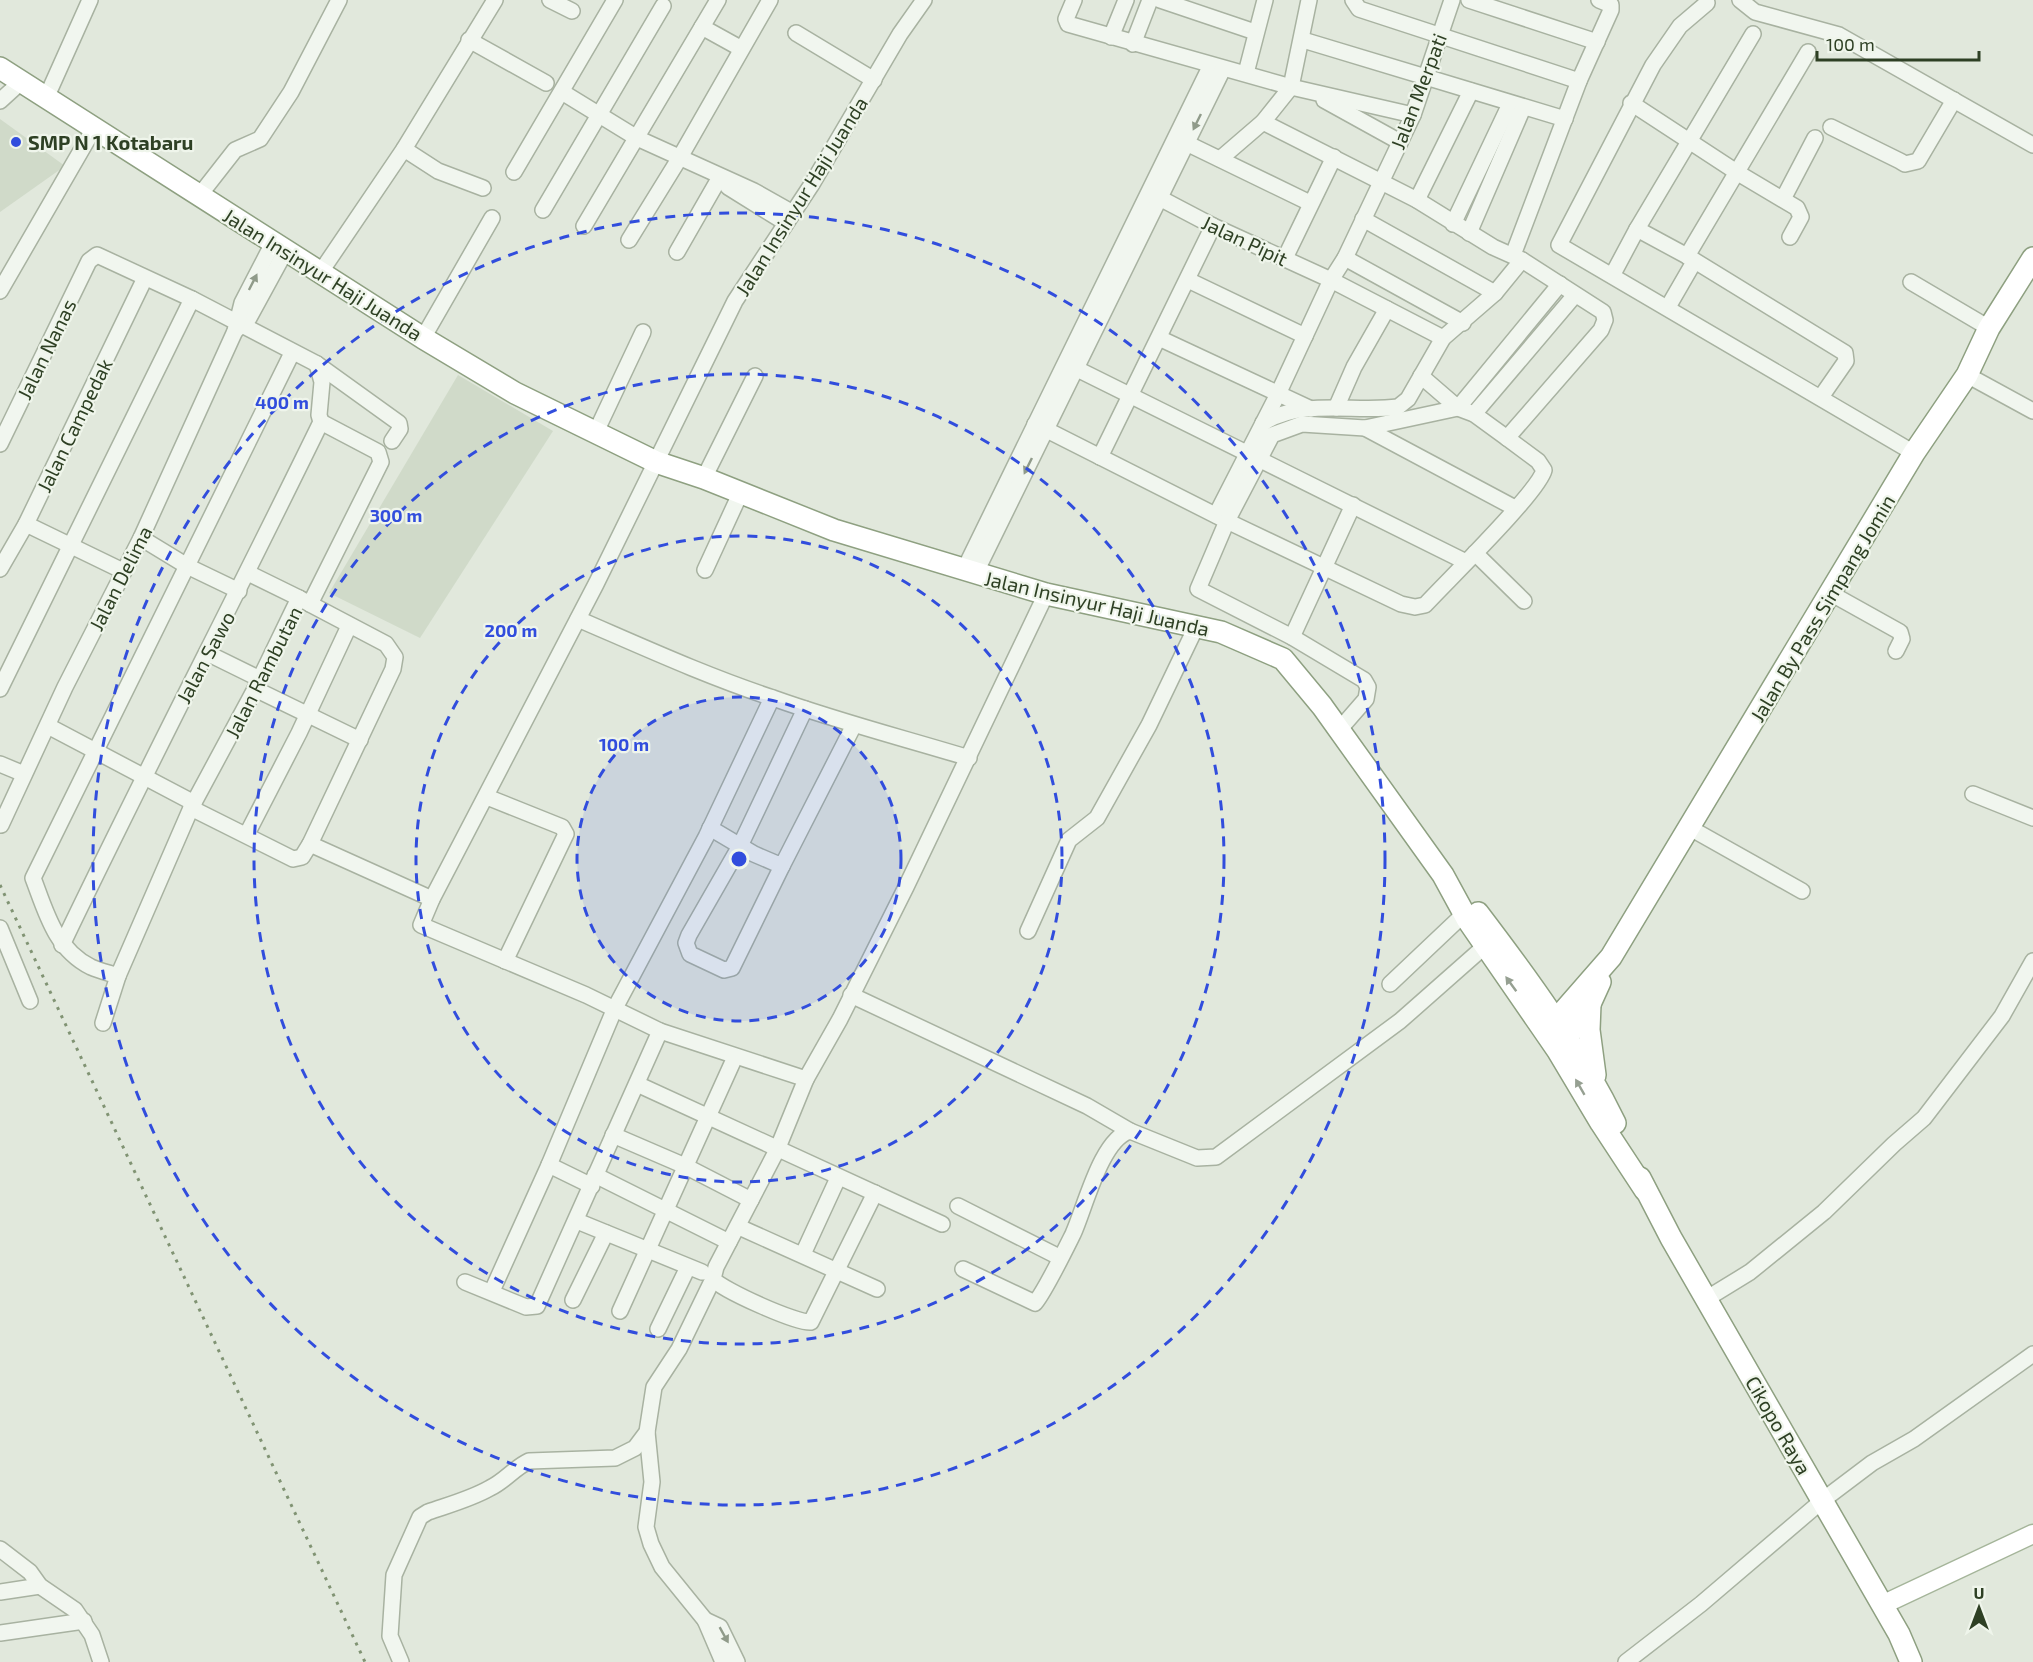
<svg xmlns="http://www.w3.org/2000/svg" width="2033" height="1662" viewBox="0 0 2033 1662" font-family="'Exo 2',sans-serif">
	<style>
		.built { fill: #d0dac9 }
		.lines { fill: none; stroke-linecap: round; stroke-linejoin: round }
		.minor-casing { stroke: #a8b2a1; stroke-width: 18 }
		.major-casing { stroke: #a5b59a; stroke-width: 21 }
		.highway-casing { stroke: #8ea081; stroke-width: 24 }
		.minor { stroke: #f1f6ef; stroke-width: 15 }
		.major { stroke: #fff; stroke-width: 18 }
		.highway { stroke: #fff; stroke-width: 21 }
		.rail { stroke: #809373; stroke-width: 3; stroke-dasharray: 3 6; stroke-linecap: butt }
		.oneway { fill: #909b8a }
		.oneway2 { fill: #96a092 }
		.ring { fill: none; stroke: #314ddd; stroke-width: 3; stroke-dasharray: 10 8 }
		.poi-dot { fill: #314ddd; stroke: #eff5eb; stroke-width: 2 }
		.labels { text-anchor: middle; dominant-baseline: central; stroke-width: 4.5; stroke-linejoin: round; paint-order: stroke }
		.street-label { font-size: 20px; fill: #2e4024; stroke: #eff5eb }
		.poi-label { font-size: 20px; font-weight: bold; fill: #2e4024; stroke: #eff5eb; text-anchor: start }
		.centre { fill: #314ddd; stroke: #eff5eb; stroke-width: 3 }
		.ring-label { font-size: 18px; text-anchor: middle; font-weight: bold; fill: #314ddd; stroke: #eff5eb; stroke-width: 4.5; stroke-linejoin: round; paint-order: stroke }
	</style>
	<rect width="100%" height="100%" fill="#e1e8dc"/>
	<g class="built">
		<path d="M0,119L65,166L0,212Z"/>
		<path d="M458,375L553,431L420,638L329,593Z"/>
	</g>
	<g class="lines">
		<g class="minor-casing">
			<g id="minor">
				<path d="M550,0L572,11"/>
				<path d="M924,0L900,34L812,184L735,301L596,584L432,899L421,925L586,995L660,1031L806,1079L840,1019L906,887L1046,594"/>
				<path d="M1074,0L1066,19L1068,24L1291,87L1413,115"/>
				<path d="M1160,0L1255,32"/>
				<path d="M1353,0L1359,9L1579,81"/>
				<path d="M1469,0L1597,42"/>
				<path d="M1740,0L1755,12L1839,35L2033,145"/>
				<path d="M1707,3L1680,26L1653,65L1559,245L1914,453"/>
				<path d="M702,27L740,48"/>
				<path d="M796,33L874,80"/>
				<path d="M1111,37L1126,0"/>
				<path d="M469,40L546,83"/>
				<path d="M1303,40L1565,119"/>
				<path d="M1133,44L1150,0"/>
				<path d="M1246,73L1265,0"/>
				<path d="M562,92L637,138L754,191L793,213"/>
				<path d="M47,96L90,0"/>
				<path d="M1324,100L1400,142"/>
				<path d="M0,101L22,81"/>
				<path d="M1631,103L1738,173L1797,208L1801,217L1790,237"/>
				<path d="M1263,122L1417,200L1493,247L1522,260L1603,312L1605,320L1601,330L1507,438"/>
				<path d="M1831,127L1900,161L1905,164L1918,161L1954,100"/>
				<path d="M1178,139L1310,203"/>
				<path d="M404,149L438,171L483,188"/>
				<path d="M1220,159L1263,122L1291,87L1309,0"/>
				<path d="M514,172L615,0"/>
				<path d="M728,187L786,223"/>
				<path d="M1152,194L1213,226L1331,280L1443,338"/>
				<path d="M199,196L235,150L260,139L291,92L339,0"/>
				<path d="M1783,199L1815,138"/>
				<path d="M1417,200L1471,91"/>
				<path d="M543,210L663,6"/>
				<path d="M1363,219L1495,293"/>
				<path d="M1453,224L1510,104"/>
				<path d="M584,226L718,0"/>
				<path d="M1637,229L1687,256L1845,353L1846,361L1821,397"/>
				<path d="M1469,233L1523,108"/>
				<path d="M629,240L679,159L770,0"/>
				<path d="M677,252L720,177"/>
				<path d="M1513,255L1579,81L1611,10V5L1599,0"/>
				<path d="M1687,256L1808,52"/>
				<path d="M1285,258L1334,157"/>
				<path d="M1345,258L1463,323"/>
				<path d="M320,273L404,149L495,0"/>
				<path d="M1613,274L1637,229L1753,34"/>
				<path d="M1188,280L1305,336"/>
				<path d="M1911,282L1989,328"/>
				<path d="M0,291L93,130"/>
				<path d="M1668,307L1694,262"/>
				<path d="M235,331L249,318L285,252"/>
				<path d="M423,338L492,218"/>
				<path d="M1159,338L1311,409"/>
				<path d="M292,353L33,878C46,912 55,949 91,967C100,971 109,973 118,976L191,808L255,689L299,598L310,604L381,462L378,452L321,422"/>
				<path d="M1069,365L1466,562"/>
				<path d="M1967,375L2033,411"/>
				<path d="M1336,408L1354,367L1387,309"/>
				<path d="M1474,414L1575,295"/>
				<path d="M1263,423C1303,398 1355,413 1398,407L1408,399L1443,338L1495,293L1522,260"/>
				<path d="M1035,424L1227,521L1401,604L1415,607L1425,605C1445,583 1539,492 1544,470L1538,461L1507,438L1474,414L1458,408L1421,376"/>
				<path d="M1365,428L1515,508"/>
				<path d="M595,434L643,332"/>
				<path d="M0,444L89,261L97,255L192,299L317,364L399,423L400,429L392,441"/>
				<path d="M1100,457L1213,226"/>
				<path d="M704,478L755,376"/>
				<path d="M1216,515L1278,394L1331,280L1345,258L1413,115L1452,0"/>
				<path d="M26,524L123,571"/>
				<path d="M141,538L187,566L239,591"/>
				<path d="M1475,553L1524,601"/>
				<path d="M0,569L26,524L145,278"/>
				<path d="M705,570L740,494"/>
				<path d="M964,570L1211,65"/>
				<path d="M248,573L299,598"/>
				<path d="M975,574L1223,69"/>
				<path d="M1830,593L1900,632L1902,639L1896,651"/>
				<path d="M578,619C643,647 706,676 773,698C837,721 903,738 969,758"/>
				<path d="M1292,637L1353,505"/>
				<path d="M207,653L260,679"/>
				<path d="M0,689L192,299"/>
				<path d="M255,689L360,740"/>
				<path d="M48,726L194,803"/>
				<path d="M1339,730L1366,699L1368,687L1364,680L1292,637L1198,589L1227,521L1272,435L1302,424L1365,428L1458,408L1560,284"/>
				<path d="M0,764L24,774"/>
				<path d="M1973,794L2033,818"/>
				<path d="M487,797L562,827L566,834L505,961"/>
				<path d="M191,808L293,859L302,857L310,844L393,669L395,657L386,644L310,604"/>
				<path d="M1,825L65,687L141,538L235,331L242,303L273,243"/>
				<path d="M710,828L754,854L782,866L854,725"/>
				<path d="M1690,828L1802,891"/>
				<path d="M247,834L299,733L349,626"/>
				<path d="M310,844L432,899"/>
				<path d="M782,866L732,968L724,970L690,954L686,943L689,935L740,846L805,709"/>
				<path d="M0,928L30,1001"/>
				<path d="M1028,931L1069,840L1097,818L1149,725L1197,625"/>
				<path d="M62,945C146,769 236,597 321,422L319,415L322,382L317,364"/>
				<path d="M1390,984L1464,914"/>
				<path d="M851,995L1087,1106L1130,1131"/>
				<path d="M103,1023L118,976"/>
				<path d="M806,1079L777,1150L716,1267L713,1279C722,1290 798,1324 811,1322L875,1193"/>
				<path d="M637,1084L942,1224"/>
				<path d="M613,1135L685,1166L751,1200"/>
				<path d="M549,1165L592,1186"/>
				<path d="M595,1175L729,1242"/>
				<path d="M958,1206L1059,1257"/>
				<path d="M577,1221L702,1272"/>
				<path d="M739,1227L877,1289"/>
				<path d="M803,1254L838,1178"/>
				<path d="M963,1269L1035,1303C1045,1291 1065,1250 1073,1234C1085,1208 1101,1139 1130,1131L1197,1158L1216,1157L1400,1021L1485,946"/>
				<path d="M465,1282L526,1307L537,1306L660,1031"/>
				<path d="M492,1291L549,1165L615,1008L706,837L772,698"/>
				<path d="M1706,1299L1750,1272L1824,1212L1894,1144L1924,1118L2002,1016L2033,961"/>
				<path d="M573,1300L606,1233"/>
				<path d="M620,1311L735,1057"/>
				<path d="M658,1329L688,1267"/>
				<path d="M647,1432L652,1482L646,1527L651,1544L662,1567L705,1620"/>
				<path d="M0,1549L30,1572L40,1586L75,1610L92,1635L101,1662"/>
				<path d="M0,1592L40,1586"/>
				<path d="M0,1633L84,1621"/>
				<path d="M401,1662L390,1636L394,1575L420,1517L428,1512C448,1505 471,1499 490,1488C505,1481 514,1468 529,1461L615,1458L635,1448L647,1432L654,1387L679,1349L713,1279"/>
				<path d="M723,1662L705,1620L720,1627L737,1662"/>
				<path d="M1626,1662L1701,1604L1823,1500L1872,1463L1914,1439L2033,1354"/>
			</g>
		</g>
		<g class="major-casing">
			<path id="major" d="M1882,1605L2033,1534"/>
		</g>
		<g class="highway-casing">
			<g id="highway">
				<path d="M0,68L423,338L515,393L656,462L704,478L834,530L1046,594L1221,632L1283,659L1322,706L1443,875L1467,919L1558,1051L1601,1123L1645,1190"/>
				<path d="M1478,913C1529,980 1578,1047 1615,1123"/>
				<path d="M1590,1004L1589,1030L1595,1075"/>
				<path d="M1548,1029L1611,957L1914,453L1967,375L1989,328L2033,258"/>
				<path d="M1560,1048L1590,1004L1600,982"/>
				<path d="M1640,1178L1671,1238L1899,1634L1911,1662"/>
			</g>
		</g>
		<use href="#minor" class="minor"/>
		<use href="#major" class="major"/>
		<use href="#highway" class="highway"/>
		<path class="rail" d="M0,885L365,1662"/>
	</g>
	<defs><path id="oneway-solid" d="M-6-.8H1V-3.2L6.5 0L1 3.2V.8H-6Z" transform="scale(1.5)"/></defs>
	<g class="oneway">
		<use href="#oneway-solid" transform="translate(1197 122) rotate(116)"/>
		<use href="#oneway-solid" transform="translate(253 282) rotate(-63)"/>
		<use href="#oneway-solid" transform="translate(1028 466) rotate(116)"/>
		<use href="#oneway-solid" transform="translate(724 1635) rotate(61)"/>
	</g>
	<g class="oneway2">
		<use href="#oneway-solid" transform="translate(1511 984) rotate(-126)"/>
		<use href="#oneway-solid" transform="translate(1580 1087) rotate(-120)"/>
	</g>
	<circle cx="739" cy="859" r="162" fill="#314ddd" fill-opacity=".12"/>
	<g class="ring">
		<circle cx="739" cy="859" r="162"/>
		<circle cx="739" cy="859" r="323"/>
		<circle cx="739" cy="859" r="485"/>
		<circle cx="739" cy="859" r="646"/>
	</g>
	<circle class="poi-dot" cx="16" cy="142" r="6"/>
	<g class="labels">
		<g class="street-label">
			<text transform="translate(1418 91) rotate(-69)">Jalan Merpati</text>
			<text transform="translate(801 196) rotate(-58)">Jalan Insinyur Haji Juanda</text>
			<text transform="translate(1245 240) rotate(25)">Jalan Pipit</text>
			<text transform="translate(323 274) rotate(32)">Jalan Insinyur Haji Juanda</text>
			<text transform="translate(46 349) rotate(-64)">Jalan Nanas</text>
			<text transform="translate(74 425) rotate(-64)">Jalan Campedak</text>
			<text transform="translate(120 578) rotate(-63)">Jalan Delima</text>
			<text transform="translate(1097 603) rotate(13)">Jalan Insinyur Haji Juanda</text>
			<text transform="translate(1822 608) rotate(-59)">Jalan By Pass Simpang Jomin</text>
			<text transform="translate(205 657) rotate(-62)">Jalan Sawo</text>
			<text transform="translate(263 672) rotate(-63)">Jalan Rambutan</text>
			<text transform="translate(1779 1425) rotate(60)">Cikopo Raya</text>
		</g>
		<g class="poi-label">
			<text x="28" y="142">SMP N 1 Kotabaru</text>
		</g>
	</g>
	<circle cx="739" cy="859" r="9" class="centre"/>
	<g class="ring-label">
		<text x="282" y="409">400 m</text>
		<text x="396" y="522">300 m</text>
		<text x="511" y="637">200 m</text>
		<text x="624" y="751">100 m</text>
	</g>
	<g transform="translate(1979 1608)" stroke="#eff5eb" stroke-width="4.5" paint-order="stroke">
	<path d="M0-4.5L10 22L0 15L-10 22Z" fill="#2e4024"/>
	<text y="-9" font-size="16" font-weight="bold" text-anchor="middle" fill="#2e4024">U</text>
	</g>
	<path d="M1817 51v9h162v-9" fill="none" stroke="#2e4024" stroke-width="3"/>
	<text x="1826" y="51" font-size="18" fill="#2e4024" stroke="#eff5eb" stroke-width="4.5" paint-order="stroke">100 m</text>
</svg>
